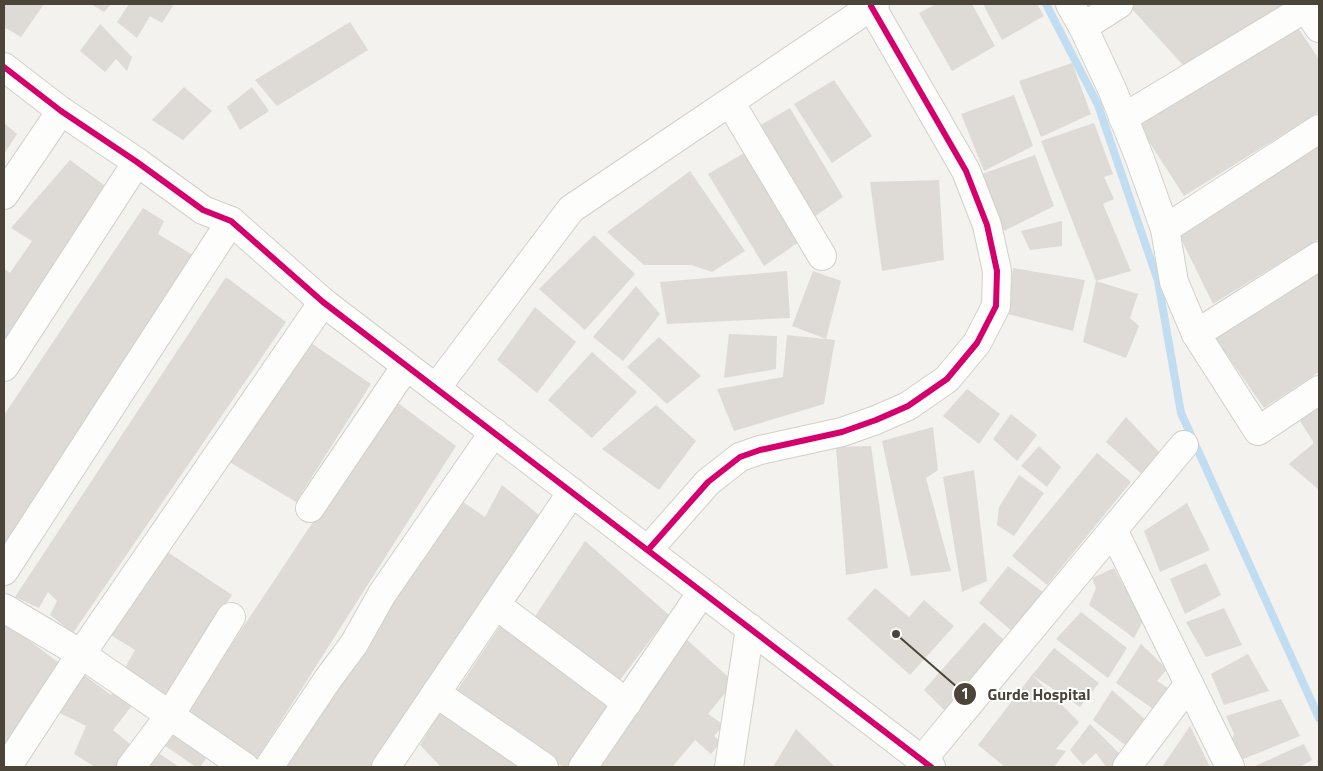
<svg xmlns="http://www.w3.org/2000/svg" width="1323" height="771" viewBox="0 0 1323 771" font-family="'Titillium Web',sans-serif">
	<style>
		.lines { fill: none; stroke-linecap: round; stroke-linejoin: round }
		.stream { stroke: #c0ddf1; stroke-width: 8 }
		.building { fill: #dedbd6 }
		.minor-casing { stroke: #d2d0cb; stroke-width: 30 }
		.minor { stroke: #fdfdfc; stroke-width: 28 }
		.cycleway-casing { stroke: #fff; stroke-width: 9 }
		.cycleway { stroke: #d6006c; stroke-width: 6 }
		.leader { fill: none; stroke: #4b4439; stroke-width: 2 }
		.callout-dot { fill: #4b4439; stroke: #fff; stroke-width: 2 }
		.mark-label { font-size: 15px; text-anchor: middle; font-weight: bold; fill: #fff }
		.callout-label { font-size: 16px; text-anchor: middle; font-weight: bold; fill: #4b4439; stroke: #fff; stroke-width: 4; stroke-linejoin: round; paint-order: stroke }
	</style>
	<rect width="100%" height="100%" fill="#f4f2ee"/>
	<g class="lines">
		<path class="stream" d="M1046,4L1098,105L1158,281L1181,413L1319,718"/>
	</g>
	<g class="building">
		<path d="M4,4H44L21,37L4,27Z"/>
		<path d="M91,4H111L104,12Z"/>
		<path d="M129,4H170L173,6L162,23L150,16L137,38L117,22Z"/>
		<path d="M936,4H972L995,46L952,71L919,13Z"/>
		<path d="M983,4H1037L1044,16L1002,40Z"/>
		<path d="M1135,4H1284L1286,6L1183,65L1130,7Z"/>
		<path d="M350,22L368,50L277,106L255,80Z"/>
		<path d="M100,24L132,57L127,71L116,59L105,72L80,51Z"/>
		<path d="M1296,25L1319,59V112L1184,196L1137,123Z"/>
		<path d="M1072,63L1091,114L1041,137L1019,81Z"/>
		<path d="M834,80L872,136L832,163L794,104Z"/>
		<path d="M184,87L212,111L183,140L152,120Z"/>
		<path d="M252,87L269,111L240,130L227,107Z"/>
		<path d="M1014,95L1033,146L984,171L961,114Z"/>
		<path d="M790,108L843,197L808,221L752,130Z"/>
		<path d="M4,123L17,134L4,154Z"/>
		<path d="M1094,123L1113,174L1104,177L1114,199L1103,204L1131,271L1096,281L1041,141Z"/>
		<path d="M1319,146V239L1213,304L1180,237Z"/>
		<path d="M746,152L799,242L764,266L708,174Z"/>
		<path d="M1035,155L1054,206L1004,231L982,174Z"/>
		<path d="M70,160L108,188L4,344V269L10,273L32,241L11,228Z"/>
		<path d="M690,171L745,251L712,272L691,265H644L607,232Z"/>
		<path d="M939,180L944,260L882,271L870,182Z"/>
		<path d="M143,208L164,221L158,234L196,257L4,551V415Z"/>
		<path d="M1062,221V246L1030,250L1021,231Z"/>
		<path d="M594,235L635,274L585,330L539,289Z"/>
		<path d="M1013,268L1085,280L1073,331L1008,314Z"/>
		<path d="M787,271L790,318L667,324L660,282Z"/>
		<path d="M813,271L841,281L826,339L792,326Z"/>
		<path d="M1319,272V372L1264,408L1215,338Z"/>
		<path d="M226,277L286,322L73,633L50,615L57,601L48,592L39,608L15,597Z"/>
		<path d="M1096,281L1138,294L1130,318L1139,326L1126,358L1083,342Z"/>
		<path d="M636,286L660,314L623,361L593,337Z"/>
		<path d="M535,307L576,342L537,393L497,360Z"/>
		<path d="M729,334L777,336L776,369L724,378Z"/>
		<path d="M787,335L835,340L824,404L734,431L717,389L783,377Z"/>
		<path d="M659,337L701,376L667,404L627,367Z"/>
		<path d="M311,343L371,384L296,502L228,461Z"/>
		<path d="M592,352L637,392L592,438L548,400Z"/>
		<path d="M967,389L1000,414L979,444L943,416Z"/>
		<path d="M394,400L456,446L257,759L184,716Z"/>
		<path d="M656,405L696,441L659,490L602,449Z"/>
		<path d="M1319,405V490L1289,464L1314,443L1298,418Z"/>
		<path d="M1011,414L1037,435L1017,461L993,439Z"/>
		<path d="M1126,417L1161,454L1144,476L1106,442Z"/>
		<path d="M933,427L938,470L926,478L951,571L911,576L882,441Z"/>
		<path d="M871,446L888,568L846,575L836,447Z"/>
		<path d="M1039,446L1061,467L1047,487L1021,466Z"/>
		<path d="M1097,453L1131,482L1047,585L1012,556Z"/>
		<path d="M974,470L987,581L962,592L943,477Z"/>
		<path d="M1019,475L1044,493L1014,536L997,525L999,507Z"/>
		<path d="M502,485L544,519L373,767H281L460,500L485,517Z"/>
		<path d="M1187,503L1210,550L1160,572L1144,531Z"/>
		<path d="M585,541L669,615L620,680L534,618Z"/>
		<path d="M166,551L232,595L166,697L122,673L135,650L109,634Z"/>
		<path d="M1206,563L1221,595L1185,614L1170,579Z"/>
		<path d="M1008,566L1043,592L1012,631L979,603Z"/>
		<path d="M1114,568L1143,621L1134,638L1089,605L1096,588L1092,578Z"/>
		<path d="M875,588L909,617L924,600L954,626L910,675L847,619Z"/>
		<path d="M1224,608L1242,645L1206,657L1186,622Z"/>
		<path d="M1081,612L1127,648L1108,678L1056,639Z"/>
		<path d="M4,622L62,665L4,751Z"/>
		<path d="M984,622L1005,641L946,712L924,690Z"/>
		<path d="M500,626L608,706L569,767H563L454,695Z"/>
		<path d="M685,638L734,682L708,714L724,725L714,736L721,742L711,754L695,740L672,767H596Z"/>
		<path d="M1141,644L1167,669L1157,681L1171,690L1156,711L1116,683Z"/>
		<path d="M1054,648L1099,683L1080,707L1032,675L1079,722L1056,749L1066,751L1054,767H1005L978,745L1032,675Z"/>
		<path d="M1248,654L1269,691L1224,705L1211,674Z"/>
		<path d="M80,672L111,695L114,692L134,703L113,730L130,744L125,756L117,767H95L74,754L86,726L52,709Z"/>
		<path d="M1112,690L1148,722L1129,748L1093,720Z"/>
		<path d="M1281,699L1300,736L1241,760L1231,742L1234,734L1226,716Z"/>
		<path d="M442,709L522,767H441L420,745Z"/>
		<path d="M1090,724L1124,758L1115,767H1106L1096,753L1083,765L1070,750Z"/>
		<path d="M1190,726L1210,767H1162Z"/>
		<path d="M166,729L207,757L200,767H196L158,741Z"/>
		<path d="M796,729L835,767H773Z"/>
		<path d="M1304,744L1312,760L1300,767H1253Z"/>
		<path d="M150,747L179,767H153L142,759Z"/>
	</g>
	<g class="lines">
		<g class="minor-casing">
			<g id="minor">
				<path d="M1070,4L1083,27L1112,89L1140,159L1165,229L1174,282L1196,334"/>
				<path d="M1303,4L1319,28"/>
				<path d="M1083,27L1119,4"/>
				<path d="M4,67L61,111L137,162L203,210L231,221L323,302L931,767"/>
				<path d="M730,102L822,256"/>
				<path d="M1123,118L1312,4"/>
				<path d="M4,195L61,111"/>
				<path d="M1165,229L1319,129"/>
				<path d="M1319,256L1196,334L1258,431L1319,390"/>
				<path d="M4,367L137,162"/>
				<path d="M436,388L571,209L875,4"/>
				<path d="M310,508L406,366"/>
				<path d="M1113,530L1184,445"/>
				<path d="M648,550L708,482L740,457L760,450L842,432L876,420L908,406L947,379L977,343L996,306L997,271L987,225L966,171L871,6"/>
				<path d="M4,571L231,221"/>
				<path d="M496,605L627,703"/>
				<path d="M4,608L81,654L245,767"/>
				<path d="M436,693L544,767"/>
				<path d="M922,760L1113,530L1230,767"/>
				<path d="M7,767L81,654L323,302"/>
				<path d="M131,767L170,715L231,617"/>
				<path d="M269,767L328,679L354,644L382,594L494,432"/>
				<path d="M386,767L572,492"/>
				<path d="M583,767L702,592"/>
				<path d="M729,767L750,628"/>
				<path d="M1127,767L1189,684"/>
			</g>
		</g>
		<use href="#minor" class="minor"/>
		<g class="cycleway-casing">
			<g id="cycleway">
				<path d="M4,67L61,111L137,162L203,210L231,221L323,302L931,767"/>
				<path d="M648,550L708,482L740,457L760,450L842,432L876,420L908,406L947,379L977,343L996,306L997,271L987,225L966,171L871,6"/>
			</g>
		</g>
		<use href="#cycleway" class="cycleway"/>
	</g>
	<path class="leader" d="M896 634L965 694"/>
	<g class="callout-dot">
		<circle cx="896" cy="634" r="5"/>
		<circle cx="965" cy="694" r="12"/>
	</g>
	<g class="mark-label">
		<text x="965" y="699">1</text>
	</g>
	<g class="callout-label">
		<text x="1039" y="700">Gurde Hospital</text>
	</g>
	<rect width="1323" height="771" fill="none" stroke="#4b4439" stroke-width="10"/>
</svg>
